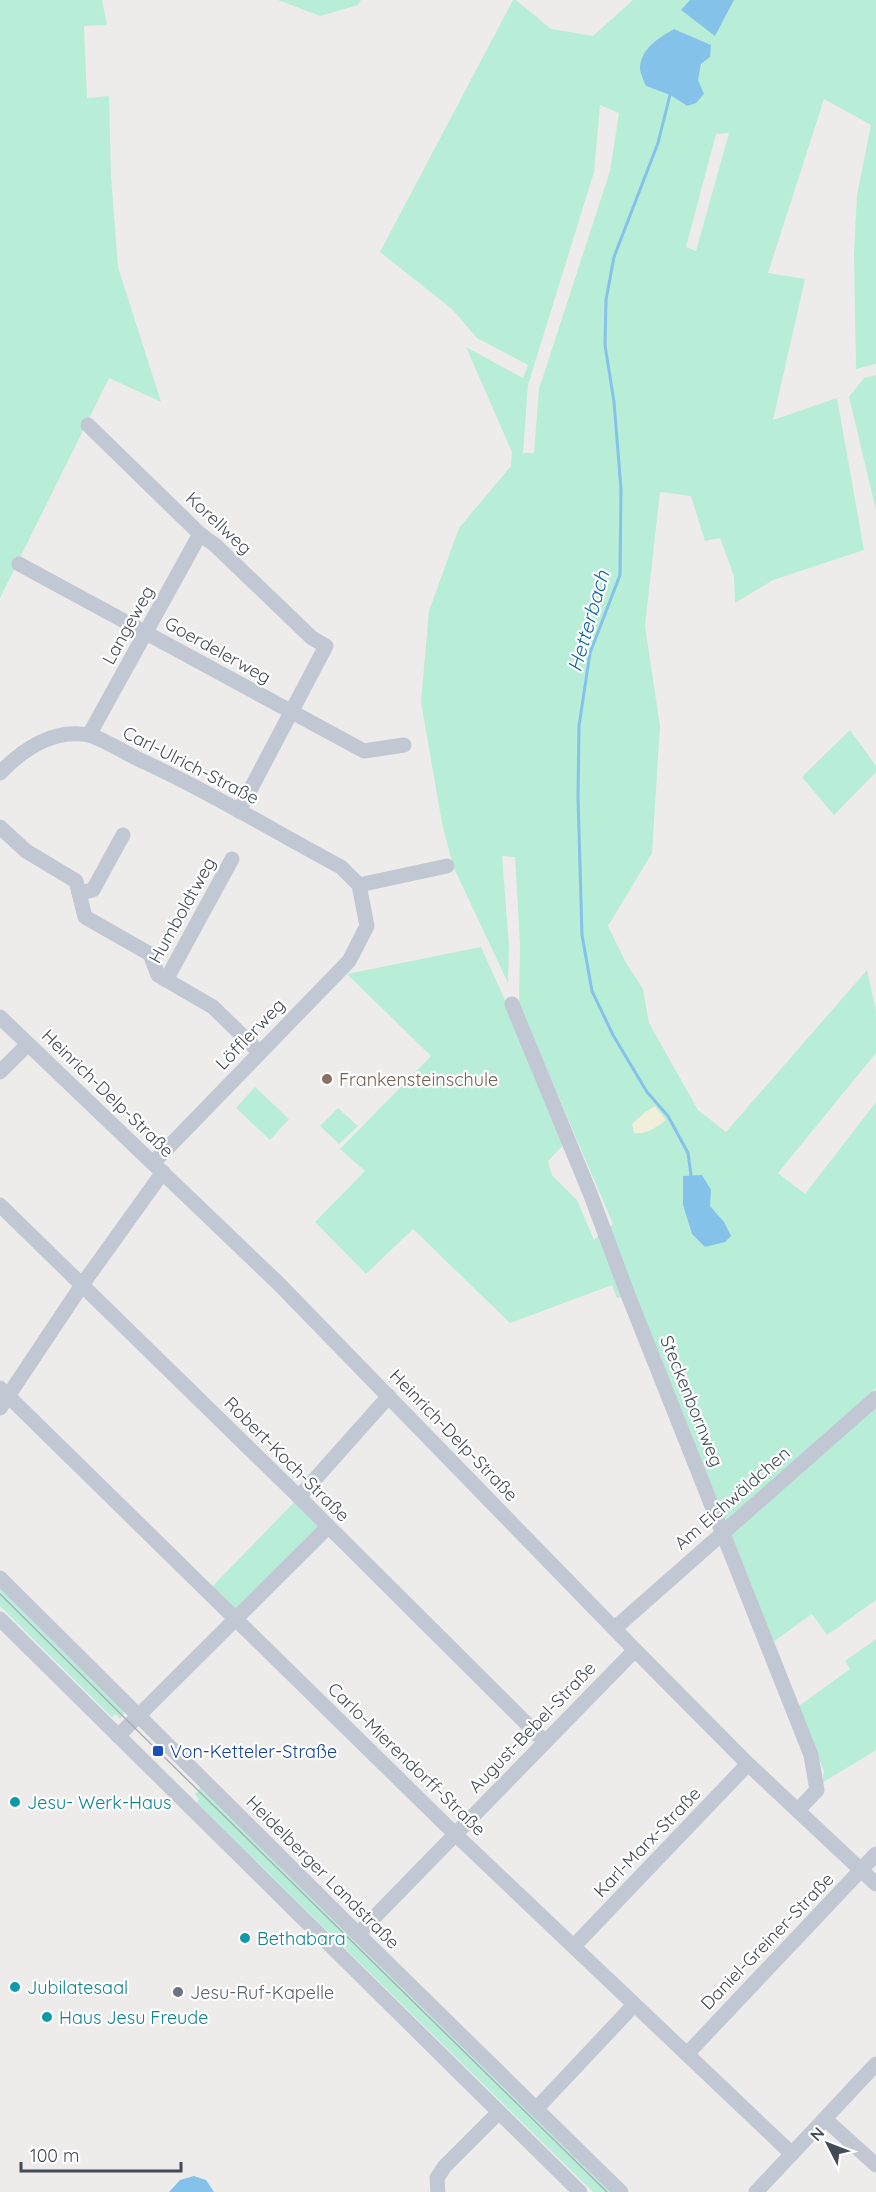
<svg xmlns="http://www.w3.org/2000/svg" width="876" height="2192" viewBox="0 0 876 2192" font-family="Quicksand,sans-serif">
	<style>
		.green { fill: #b8edd7; fill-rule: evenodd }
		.sand { fill: #f1eedb }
		.water { fill: #85c2ea }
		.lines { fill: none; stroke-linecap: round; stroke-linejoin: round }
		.stream { stroke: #85c2ea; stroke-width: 3 }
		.minor { stroke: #c1c7d3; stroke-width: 15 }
		.tram { stroke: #adafb6; stroke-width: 1.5 }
		.education-dot { fill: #8d6e63; stroke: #fff; stroke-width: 2 }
		.transit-dot { fill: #1a4fb4; stroke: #fff; stroke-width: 2 }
		.culture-dot { fill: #0f9aa8; stroke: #fff; stroke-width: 2 }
		.worship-dot { fill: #6b7280; stroke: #fff; stroke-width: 2 }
		.labels { text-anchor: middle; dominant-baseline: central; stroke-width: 4.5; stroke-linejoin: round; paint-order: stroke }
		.street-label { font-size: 18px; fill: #444b58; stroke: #fff }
		.education-label { font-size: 18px; fill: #785e54; stroke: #fff; text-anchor: start }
		.transit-label { font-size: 18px; fill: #164399; stroke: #fff; text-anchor: start }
		.culture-label { font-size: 18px; fill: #0d838f; stroke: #fff; text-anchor: start }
		.worship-label { font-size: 18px; fill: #5b616d; stroke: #fff; text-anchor: start }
		.water-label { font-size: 20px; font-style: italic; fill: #0d67a3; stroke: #fff }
	</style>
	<rect width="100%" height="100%" fill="#eeeceb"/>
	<g class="green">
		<path d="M0,0H102L107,25L84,26L87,98L109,96L111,176L118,267L161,402L109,378L0,598Z"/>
		<path d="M278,0H361L358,5L320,16Z"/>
		<path d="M513,0H516L551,29L593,36L633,0H690L681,10L715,35L734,0H876V364L856,369L854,254L857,195L871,125L824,99L768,273L805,279L773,420L837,398L864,550L773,580L735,603L734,576L720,538L705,541L691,496L660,492L645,626L660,726L652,853L608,926L625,961L643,989L649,1023L698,1110L726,1132L867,970L876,1011V1053L778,1173L805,1194L876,1102V1388L727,1524L635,1293L617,1298L612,1285L510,1323L413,1229L366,1274L315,1222L365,1171L340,1149L431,1056L347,974L481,947L568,1140L548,1161L552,1175L577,1200L594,1240L613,1224L519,1004L520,943L515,857L502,856L509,947L508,983L453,866L442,823L421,702L429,611L459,528L511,466L512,452L466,347L523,378L528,365L477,338L452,309L380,252ZM674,29L711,45C700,65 696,85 686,106L670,95L646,86ZM600,105L619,113L610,171L539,389L534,453H523L528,385L594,172ZM729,133L696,251L686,247L716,134ZM711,1190L705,1247L692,1234L683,1205Z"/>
		<path d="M876,375V510L849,397L864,378Z"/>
		<path d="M850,730L876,766V772L834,815L802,777Z"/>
		<path d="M255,1087L289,1119L270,1140L236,1108Z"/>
		<path d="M338,1108L358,1126L339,1144L320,1126Z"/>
		<path d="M876,1404V1600L827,1635L812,1614L773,1642L747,1574L728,1534Z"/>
		<path d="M299,1497L328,1527L236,1619L208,1591Z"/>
		<path d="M0,1586L125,1712L120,1719L116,1714L112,1717L0,1606Z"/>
		<path d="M876,1639V1750L822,1783L824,1771L799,1706L850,1669L845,1661Z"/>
		<path d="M203,1784L613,2192H593L197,1803L199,1799L195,1795Z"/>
	</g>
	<path class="sand" d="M655,1106L666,1120C657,1127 646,1135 634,1133L632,1124L645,1112Z"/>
	<g class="water">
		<path d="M690,0H734L715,36L681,10Z"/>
		<path d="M674,29L711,45L710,57L701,64L698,80L704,94L696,103L687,106L670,95L646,86C644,81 640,73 640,68C641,48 659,38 674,29Z"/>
		<path d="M702,1175L711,1190L710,1206L724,1222L731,1236L725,1242L705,1247L692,1234L683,1205V1176Z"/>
		<path d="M194,2176L206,2180L214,2192H169L180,2180Z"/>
	</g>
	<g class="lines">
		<path class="stream" d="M670,95L658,143L614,257L606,300L605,345L614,402L621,489L620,575L590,653L579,726L578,797L582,935L592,991L613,1035L647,1092L668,1116L688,1153L691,1175"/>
		<g class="minor">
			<path d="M88,425L200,534L215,545L312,638L326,646L239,811"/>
			<path d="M19,564L364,751L404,745"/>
			<path d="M89,735L200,534"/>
			<path d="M0,773C23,749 53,728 89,735C103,739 124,752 138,759C208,791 274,831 341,867L359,885L367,926L349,961L154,1162"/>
			<path d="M0,827L26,851L76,881L85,917L150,954L158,975L213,1007L259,1052"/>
			<path d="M359,885L447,866"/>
			<path d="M79,893L93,890L123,835"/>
			<path d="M166,980L232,859"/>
			<path d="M512,1004L590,1193L628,1295L811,1755L817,1790L798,1810"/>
			<path d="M0,1017L279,1284L635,1650L748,1764L876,1884"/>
			<path d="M0,1072L28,1044"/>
			<path d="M0,1205L299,1497L545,1742"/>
			<path d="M0,1388L455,1834L792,2154"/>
			<path d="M0,1408L82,1285L163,1172"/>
			<path d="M299,1497L389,1396"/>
			<path d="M0,1578L358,1934L621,2192"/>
			<path d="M0,1619L580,2192"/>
			<path d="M615,1628L876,1398"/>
			<path d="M118,1736L328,1527"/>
			<path d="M358,1934L635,1650"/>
			<path d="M574,1946L748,1764"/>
			<path d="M687,2054L876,1854"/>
			<path d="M537,2108L634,2005"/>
			<path d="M825,2119L876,2165"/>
			<path d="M438,2192L437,2178L445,2166L499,2112"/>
			<path d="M756,2192L876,2064"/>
		</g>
		<path class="tram" d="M0,1594L158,1751L607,2192"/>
	</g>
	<circle class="education-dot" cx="327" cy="1079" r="6"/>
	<rect class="transit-dot" x="152" y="1745" width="12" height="12" rx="3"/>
	<g class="culture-dot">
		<circle cx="15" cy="1802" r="6"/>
		<circle cx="245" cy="1938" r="6"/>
		<circle cx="15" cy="1987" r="6"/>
		<circle cx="47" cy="2017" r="6"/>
	</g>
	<circle class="worship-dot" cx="178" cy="1992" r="6"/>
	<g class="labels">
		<g class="street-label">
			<text transform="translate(219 523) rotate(43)">Korellweg</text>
			<text transform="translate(128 625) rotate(-61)">Langeweg</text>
			<text transform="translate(218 650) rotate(29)">Goerdelerweg</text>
			<text transform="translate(191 765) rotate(27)">Carl-Ulrich-Straße</text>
			<text transform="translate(182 910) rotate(-61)">Humboldtweg</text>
			<text transform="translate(250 1034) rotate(-46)">Löfflerweg</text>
			<text transform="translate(108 1093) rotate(44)">Heinrich-Delp-Straße</text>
			<text transform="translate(692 1401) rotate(68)">Steckenbornweg</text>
			<text transform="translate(454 1435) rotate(46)">Heinrich-Delp-Straße</text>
			<text transform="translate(287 1459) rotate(45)">Robert-Koch-Straße</text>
			<text transform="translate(732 1498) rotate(-41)">Am Eichwäldchen</text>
			<text transform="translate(532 1727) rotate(-46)">August-Bebel-Straße</text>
			<text transform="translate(407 1759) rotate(44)">Carlo-Mierendorff-Straße</text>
			<text transform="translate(647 1842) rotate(-46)">Karl-Marx-Straße</text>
			<text transform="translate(323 1872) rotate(45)">Heidelberger Landstraße</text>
			<text transform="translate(767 1941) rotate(-46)">Daniel-Greiner-Straße</text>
		</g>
		<g class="education-label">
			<text x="339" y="1079">Frankensteinschule</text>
		</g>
		<g class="transit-label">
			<text x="170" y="1751">Von-Ketteler-Straße</text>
		</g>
		<g class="culture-label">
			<text x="27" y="1802">Jesu- Werk-Haus</text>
			<text x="257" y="1938">Bethabara</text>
			<text x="27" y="1987">Jubilatesaal</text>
			<text x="59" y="2017">Haus Jesu Freude</text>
		</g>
		<g class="worship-label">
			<text x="190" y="1992">Jesu-Ruf-Kapelle</text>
		</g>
		<g class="water-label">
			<text transform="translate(588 621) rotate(-74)">Hetterbach</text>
		</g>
	</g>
	<g transform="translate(828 2144) rotate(312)" stroke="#ffffff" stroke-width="4.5" paint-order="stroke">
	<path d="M0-4.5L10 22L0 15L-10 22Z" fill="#444b58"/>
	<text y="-9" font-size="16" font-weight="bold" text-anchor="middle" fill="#444b58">N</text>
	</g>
	<path d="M21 2162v9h160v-9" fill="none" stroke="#444b58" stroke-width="3"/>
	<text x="30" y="2162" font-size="18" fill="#444b58" stroke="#ffffff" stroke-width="4.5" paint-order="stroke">100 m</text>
</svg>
